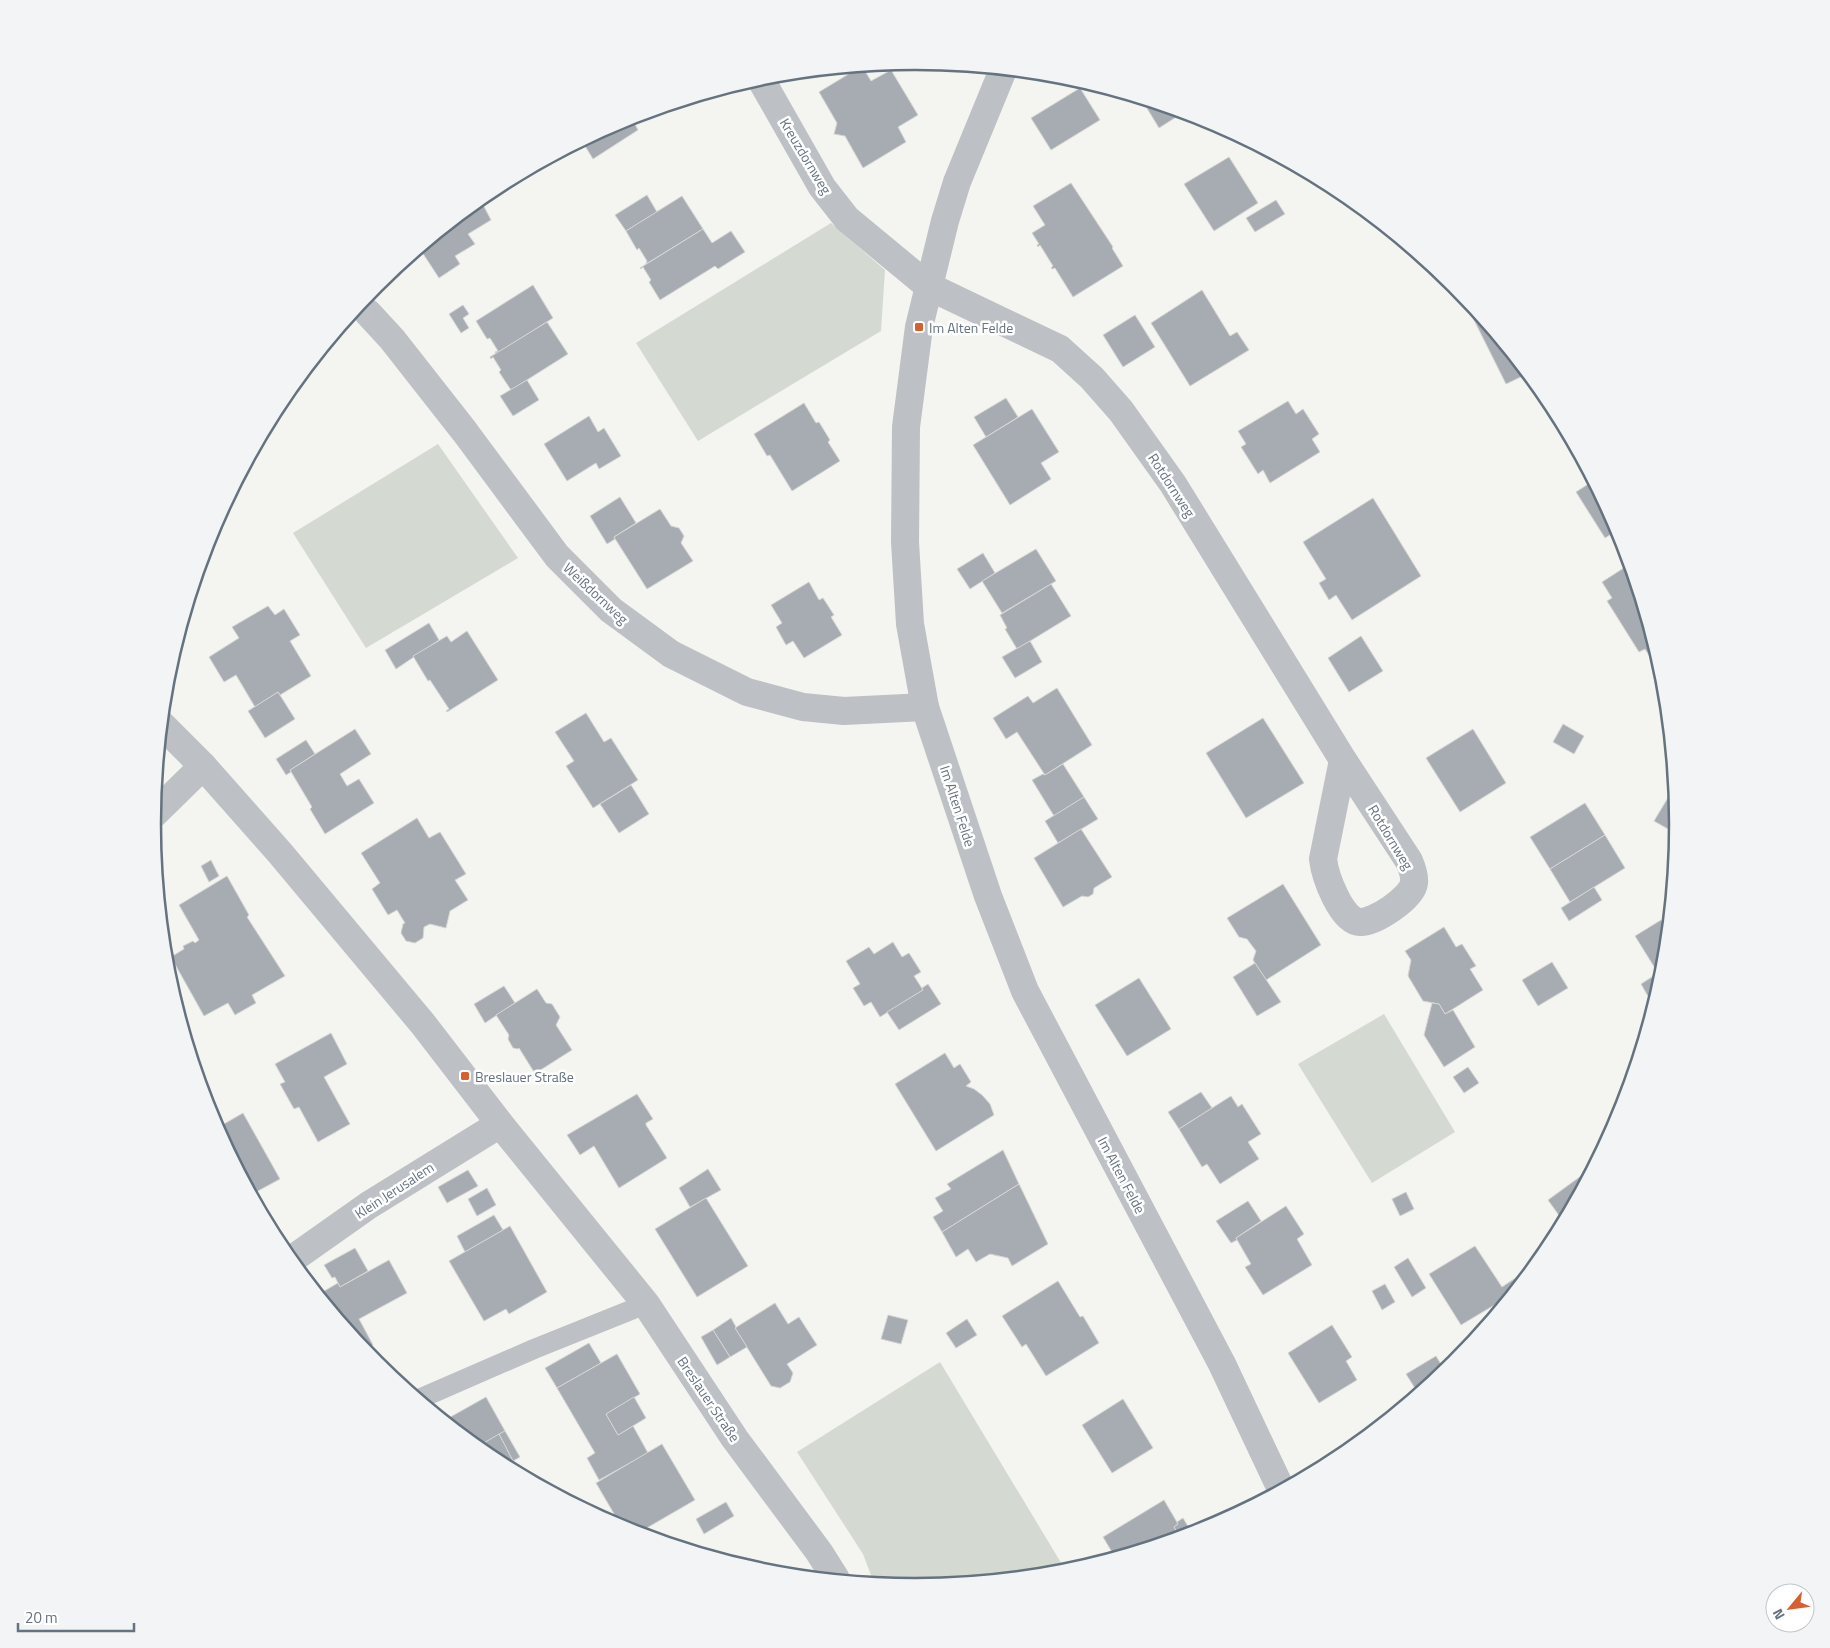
<svg xmlns="http://www.w3.org/2000/svg" width="1830" height="1648" viewBox="0 0 1830 1648" font-family="'Titillium Web',sans-serif">
	<style>
		.green { fill: #d4dad2 }
		.building { fill: #a6acb2; stroke: #d5d5d3 }
		.lines { fill: none; stroke-linecap: round; stroke-linejoin: round }
		.service { stroke: #bdc0c4; stroke-width: 20 }
		.minor { stroke: #bdc0c4; stroke-width: 28 }
		.poi-dot { fill: #d6602e; stroke: #fff; stroke-width: 2 }
		.labels { text-anchor: middle; dominant-baseline: central; stroke-width: 5; stroke-linejoin: round; paint-order: stroke }
		.street-label { font-size: 14px; fill: #65727f; stroke: #fff }
		.poi-label { font-size: 14px; fill: #65727f; stroke: #fff; text-anchor: start }
		.rim { fill: none; stroke: #65727f; stroke-width: 2.5 }
	</style>
	<rect width="100%" height="100%" fill="#f4f4f0"/>
	<g class="green">
		<path d="M831,223L885,270L881,331L698,441L636,343Z"/>
		<path d="M438,444L518,558L366,648L293,533Z"/>
		<path d="M1384,1014L1455,1132L1372,1183L1298,1064Z"/>
		<path d="M940,1362L1066,1571L915,1587L874,1583L863,1554L797,1452Z"/>
	</g>
	<g class="building">
		<path d="M862,66L871,81L891,70L918,115L898,127L906,142L863,168L845,136L834,134L837,123L819,92Z"/>
		<path d="M1080,88L1100,120L1051,150L1031,118Z"/>
		<path d="M1142,100L1184,112L1159,128Z"/>
		<path d="M631,117L638,130L593,159L582,141Z"/>
		<path d="M1229,157L1258,203L1214,231L1184,184Z"/>
		<path d="M1071,183L1113,247L1112,248L1123,266L1073,297L1055,268L1052,269L1051,268L1053,266L1040,245L1038,247L1037,245L1039,244L1032,233L1045,225L1033,206Z"/>
		<path d="M647,195L657,212L626,231L615,215Z"/>
		<path d="M682,196L703,229L646,264L647,261L639,248L637,250L626,231Z"/>
		<path d="M480,199L491,220L468,234L475,244L455,256L460,264L439,278L422,252L411,259L410,257Z"/>
		<path d="M1276,200L1285,214L1255,232L1246,218Z"/>
		<path d="M703,229L712,243L731,231L745,252L718,269L715,266L660,300L649,282L651,280L643,267L641,269L640,268Z"/>
		<path d="M533,285L553,318L496,354L495,352L498,351L490,338L487,339L476,321Z"/>
		<path d="M1202,290L1230,336L1237,332L1249,350L1190,386L1151,323Z"/>
		<path d="M463,305L469,314L463,318L469,328L461,333L449,314Z"/>
		<path d="M1472,306L1527,374L1506,384L1468,308Z"/>
		<path d="M1135,315L1155,347L1123,367L1103,335Z"/>
		<path d="M547,322L568,354L511,390L499,372L501,370L493,357L491,359L490,357Z"/>
		<path d="M527,380L539,400L513,416L500,396Z"/>
		<path d="M1006,398L1018,417L986,437L974,417Z"/>
		<path d="M1288,401L1296,414L1303,409L1319,434L1312,439L1320,452L1270,483L1263,470L1258,474L1241,447L1246,444L1238,431Z"/>
		<path d="M804,403L816,423L819,422L830,440L828,442L840,461L792,491L770,455L767,456L754,434Z"/>
		<path d="M1032,409L1059,452L1041,463L1051,479L1010,505L973,445Z"/>
		<path d="M589,416L598,432L604,428L621,456L599,469L596,463L567,481L544,444Z"/>
		<path d="M1593,481L1618,530L1605,538L1576,492Z"/>
		<path d="M620,497L636,523L614,537L615,539L607,544L590,516Z"/>
		<path d="M1373,498L1421,576L1352,620L1336,595L1329,600L1319,583L1326,579L1303,542Z"/>
		<path d="M660,509L671,526L679,528L684,536L681,543L693,561L647,589L614,537Z"/>
		<path d="M1036,549L1056,581L1002,613L982,581Z"/>
		<path d="M983,553L995,573L970,589L957,569Z"/>
		<path d="M1630,564L1659,662L1655,665L1645,649L1639,652L1607,601L1612,598L1602,582Z"/>
		<path d="M809,582L819,600L823,598L834,615L831,617L842,635L804,658L793,641L786,645L776,627L782,623L771,605Z"/>
		<path d="M1051,584L1071,616L1017,649L1005,629L1007,628L1000,615Z"/>
		<path d="M268,606L275,615L284,609L300,635L290,641L311,676L280,695L278,692L255,707L236,675L224,682L209,657L239,638L232,627Z"/>
		<path d="M429,623L439,640L396,669L385,650Z"/>
		<path d="M467,631L498,680L447,712L446,711L449,709L430,680L428,681L413,656L447,636L451,642Z"/>
		<path d="M1361,636L1383,671L1349,692L1328,658Z"/>
		<path d="M1030,641L1042,662L1015,678L1002,657Z"/>
		<path d="M1057,688L1092,745L1045,775L1017,732L1006,739L993,718L1028,696L1033,703Z"/>
		<path d="M278,692L295,719L265,738L248,711Z"/>
		<path d="M586,713L604,742L611,738L638,780L593,808L566,766L574,761L555,732Z"/>
		<path d="M1263,718L1304,783L1246,818L1206,753Z"/>
		<path d="M1563,724L1584,736L1574,754L1553,742Z"/>
		<path d="M355,729L371,754L340,774L347,786L359,779L374,803L325,834L310,809L312,807L290,770Z"/>
		<path d="M1473,729L1506,783L1460,812L1426,758Z"/>
		<path d="M306,740L315,754L290,770L291,772L286,775L276,759Z"/>
		<path d="M1063,764L1084,797L1054,816L1032,780L1043,774L1045,775Z"/>
		<path d="M631,785L649,814L619,833L600,804Z"/>
		<path d="M1669,796L1675,800L1677,815L1668,829L1654,821Z"/>
		<path d="M1084,797L1098,819L1058,843L1045,821Z"/>
		<path d="M1585,803L1605,835L1550,869L1530,837Z"/>
		<path d="M417,818L429,838L440,832L466,874L455,880L468,900L450,911L446,928L430,924L424,927L423,938L415,943L406,941L401,933L403,924L405,923L397,910L388,915L372,889L380,883L361,853Z"/>
		<path d="M1081,829L1112,877L1094,888L1093,894L1088,897L1082,896L1063,907L1034,858Z"/>
		<path d="M1605,835L1625,868L1570,902L1550,869Z"/>
		<path d="M211,860L219,876L209,882L201,866Z"/>
		<path d="M227,876L249,915L247,917L285,976L252,995L256,1003L235,1015L228,1003L204,1016L171,957L184,949L183,946L193,941L195,943L199,940L179,905Z"/>
		<path d="M1283,884L1321,945L1266,980L1253,960L1256,951L1247,939L1239,937L1227,918Z"/>
		<path d="M1594,887L1602,900L1569,921L1561,908Z"/>
		<path d="M1661,920L1667,930L1663,973L1653,1005L1641,984L1658,973L1635,936Z"/>
		<path d="M1444,927L1456,947L1462,944L1476,966L1470,969L1483,990L1445,1014L1439,1004L1423,1001L1408,976L1411,960L1405,951Z"/>
		<path d="M893,942L902,957L909,953L921,972L914,976L923,990L880,1017L871,1002L864,1006L853,988L860,984L846,961L869,947L874,954Z"/>
		<path d="M1552,962L1568,988L1538,1006L1522,980Z"/>
		<path d="M1255,963L1281,1002L1257,1016L1233,977Z"/>
		<path d="M1139,978L1171,1029L1127,1056L1095,1005Z"/>
		<path d="M928,984L941,1004L899,1030L887,1012L923,990L922,988Z"/>
		<path d="M504,986L515,1003L485,1023L474,1004Z"/>
		<path d="M537,989L546,1003L552,1004L560,1017L556,1025L572,1050L531,1076L530,1075L534,1072L519,1048L518,1049L513,1048L508,1039L509,1035L496,1015Z"/>
		<path d="M1432,1003L1439,1004L1445,1014L1453,1010L1475,1047L1444,1067L1424,1035Z"/>
		<path d="M331,1033L347,1064L324,1077L350,1124L318,1142L299,1107L294,1109L280,1084L285,1082L275,1064Z"/>
		<path d="M945,1053L954,1068L960,1064L971,1082L966,1086L974,1089L982,1095L990,1104L994,1115L936,1151L895,1084Z"/>
		<path d="M1468,1067L1479,1083L1464,1093L1453,1077Z"/>
		<path d="M1201,1092L1212,1108L1179,1129L1168,1112Z"/>
		<path d="M637,1094L653,1119L646,1123V1125L667,1158L619,1188L594,1146L580,1155L567,1135Z"/>
		<path d="M1231,1096L1238,1107L1242,1104L1261,1134L1248,1142L1259,1159L1220,1184L1207,1164L1202,1167L1179,1129Z"/>
		<path d="M243,1113L280,1179L256,1192L261,1202L257,1204L217,1128Z"/>
		<path d="M1003,1150L1019,1184L942,1232L933,1217L943,1211L935,1198L951,1189L947,1184Z"/>
		<path d="M1592,1168L1563,1221L1548,1200Z"/>
		<path d="M708,1169L721,1190L690,1207L679,1188Z"/>
		<path d="M468,1170L478,1186L447,1203L438,1187Z"/>
		<path d="M1019,1184L1048,1244L1012,1266L1008,1258L990,1254L976,1262L968,1249L956,1257L942,1232Z"/>
		<path d="M487,1188L496,1205L477,1216L468,1199Z"/>
		<path d="M1406,1192L1414,1209L1400,1216L1392,1199Z"/>
		<path d="M706,1198L748,1266L697,1297L655,1229Z"/>
		<path d="M1248,1201L1261,1221L1236,1238L1237,1240L1231,1243L1216,1221Z"/>
		<path d="M261,1202L279,1234L275,1237L257,1204Z"/>
		<path d="M1286,1206L1304,1234L1297,1239L1312,1265L1263,1295L1245,1267L1251,1264L1236,1238Z"/>
		<path d="M494,1215L503,1230L465,1252L457,1236Z"/>
		<path d="M510,1226L547,1292L509,1314L506,1309L484,1321L449,1261Z"/>
		<path d="M1475,1246L1502,1287L1517,1277L1520,1283L1499,1309L1496,1304L1461,1325L1429,1274Z"/>
		<path d="M355,1248L368,1271L340,1287L335,1277L332,1278L324,1265Z"/>
		<path d="M1408,1258L1426,1288L1412,1297L1394,1267Z"/>
		<path d="M389,1260L407,1293L359,1319L373,1345L365,1350L319,1294L338,1283L340,1287Z"/>
		<path d="M1058,1281L1080,1317L1083,1316L1099,1343L1046,1376L1026,1344L1022,1347L1002,1316Z"/>
		<path d="M1385,1284L1395,1302L1382,1310L1372,1291Z"/>
		<path d="M775,1303L788,1324L799,1317L817,1345L787,1364L793,1373L790,1382L780,1388L771,1386L735,1328Z"/>
		<path d="M888,1315L908,1320L901,1344L881,1339Z"/>
		<path d="M731,1318L736,1327L735,1328L747,1347L730,1357L713,1330Z"/>
		<path d="M967,1319L977,1335L956,1348L946,1333Z"/>
		<path d="M1332,1325L1352,1357L1346,1361L1357,1380L1319,1403L1288,1353Z"/>
		<path d="M713,1330L730,1357L717,1365L701,1337Z"/>
		<path d="M589,1343L601,1363L557,1388L545,1368Z"/>
		<path d="M617,1354L640,1394L606,1414L618,1435L633,1426L648,1453L599,1480L587,1458L595,1453L557,1388Z"/>
		<path d="M1436,1356L1445,1371L1418,1393L1406,1374Z"/>
		<path d="M486,1397L505,1431L477,1447L445,1420Z"/>
		<path d="M634,1397L646,1418L618,1435L606,1414Z"/>
		<path d="M1123,1399L1153,1448L1112,1473L1082,1425Z"/>
		<path d="M505,1431L520,1457L513,1461L499,1434Z"/>
		<path d="M499,1434L513,1461L505,1465L491,1458L477,1447Z"/>
		<path d="M662,1444L695,1500L638,1533L623,1529L596,1483Z"/>
		<path d="M1164,1500L1178,1524L1174,1527L1180,1537L1115,1557L1103,1537Z"/>
		<path d="M726,1502L734,1516L704,1534L696,1519Z"/>
		<path d="M1183,1518L1192,1533L1180,1537L1174,1527L1178,1524L1177,1522Z"/>
	</g>
	<g class="lines">
		<path class="service" d="M419,1399L534,1349L646,1304"/>
		<g class="minor">
			<path d="M1003,70L957,182L945,221L919,327L906,427L905,542L910,624L925,707L988,896L1025,991L1222,1364L1281,1489"/>
			<path d="M760,78L822,187L847,219L928,286L1060,349L1092,378L1121,411L1173,484L1343,760L1409,861C1412,868 1415,876 1414,883C1412,898 1374,923 1360,922C1341,921 1325,876 1323,859L1343,760"/>
			<path d="M368,313L392,339L465,432L557,556L611,610L671,654L747,692L803,707L844,711L925,707"/>
			<path d="M162,725L203,766L280,853L423,1024L500,1124L646,1304L735,1439L819,1552L836,1579"/>
			<path d="M153,815L203,766"/>
			<path d="M291,1260L369,1205L500,1124"/>
		</g>
	</g>
	<g class="poi-dot">
		<rect x="914" y="322" width="10" height="10" rx="2.5"/>
		<rect x="460" y="1071" width="10" height="10" rx="2.5"/>
	</g>
	<g class="labels">
		<g class="street-label">
			<text transform="translate(806 156) rotate(59)">Kreuzdornweg</text>
			<text transform="translate(1172 485) rotate(57)">Rotdornweg</text>
			<text transform="translate(596 593) rotate(43)">Weißdornweg</text>
			<text transform="translate(958 806) rotate(72)">Im Alten Felde</text>
			<text transform="translate(1391 837) rotate(59)">Rotdornweg</text>
			<text transform="translate(1122 1175) rotate(62)">Im Alten Felde</text>
			<text transform="translate(394 1190) rotate(-33)">Klein Jerusalem</text>
			<text transform="translate(709 1399) rotate(56)">Breslauer Straße</text>
		</g>
		<g class="poi-label">
			<text x="929" y="327">Im Alten Felde</text>
			<text x="475" y="1076">Breslauer Straße</text>
		</g>
	</g>
	<path d="M0 0H1830V1648H0ZM161 824a754 754 0 1 1 1508 0a754 754 0 1 1-1508 0Z" fill="#f3f4f5" fill-rule="evenodd"/>
	<path class="rim" d="M161 824a754 754 0 1 1 1508 0a754 754 0 1 1-1508 0Z"/>
	<g transform="translate(1790 1608) rotate(241)"><circle r="24" fill="#ffffff" stroke="#c1c7cc"/>
	<path d="M0-4L9 19L0 12L-9 19Z" fill="#d6602e"/>
	<text y="-8" font-size="14" font-weight="bold" text-anchor="middle" fill="#65727f">N</text>
	</g>
	<path d="M18 1623v8h116v-8" fill="none" stroke="#65727f" stroke-width="2.5"/>
	<text x="25" y="1623" font-size="15" fill="#65727f" stroke="#ffffff" stroke-width="4" paint-order="stroke">20 m</text>
</svg>
